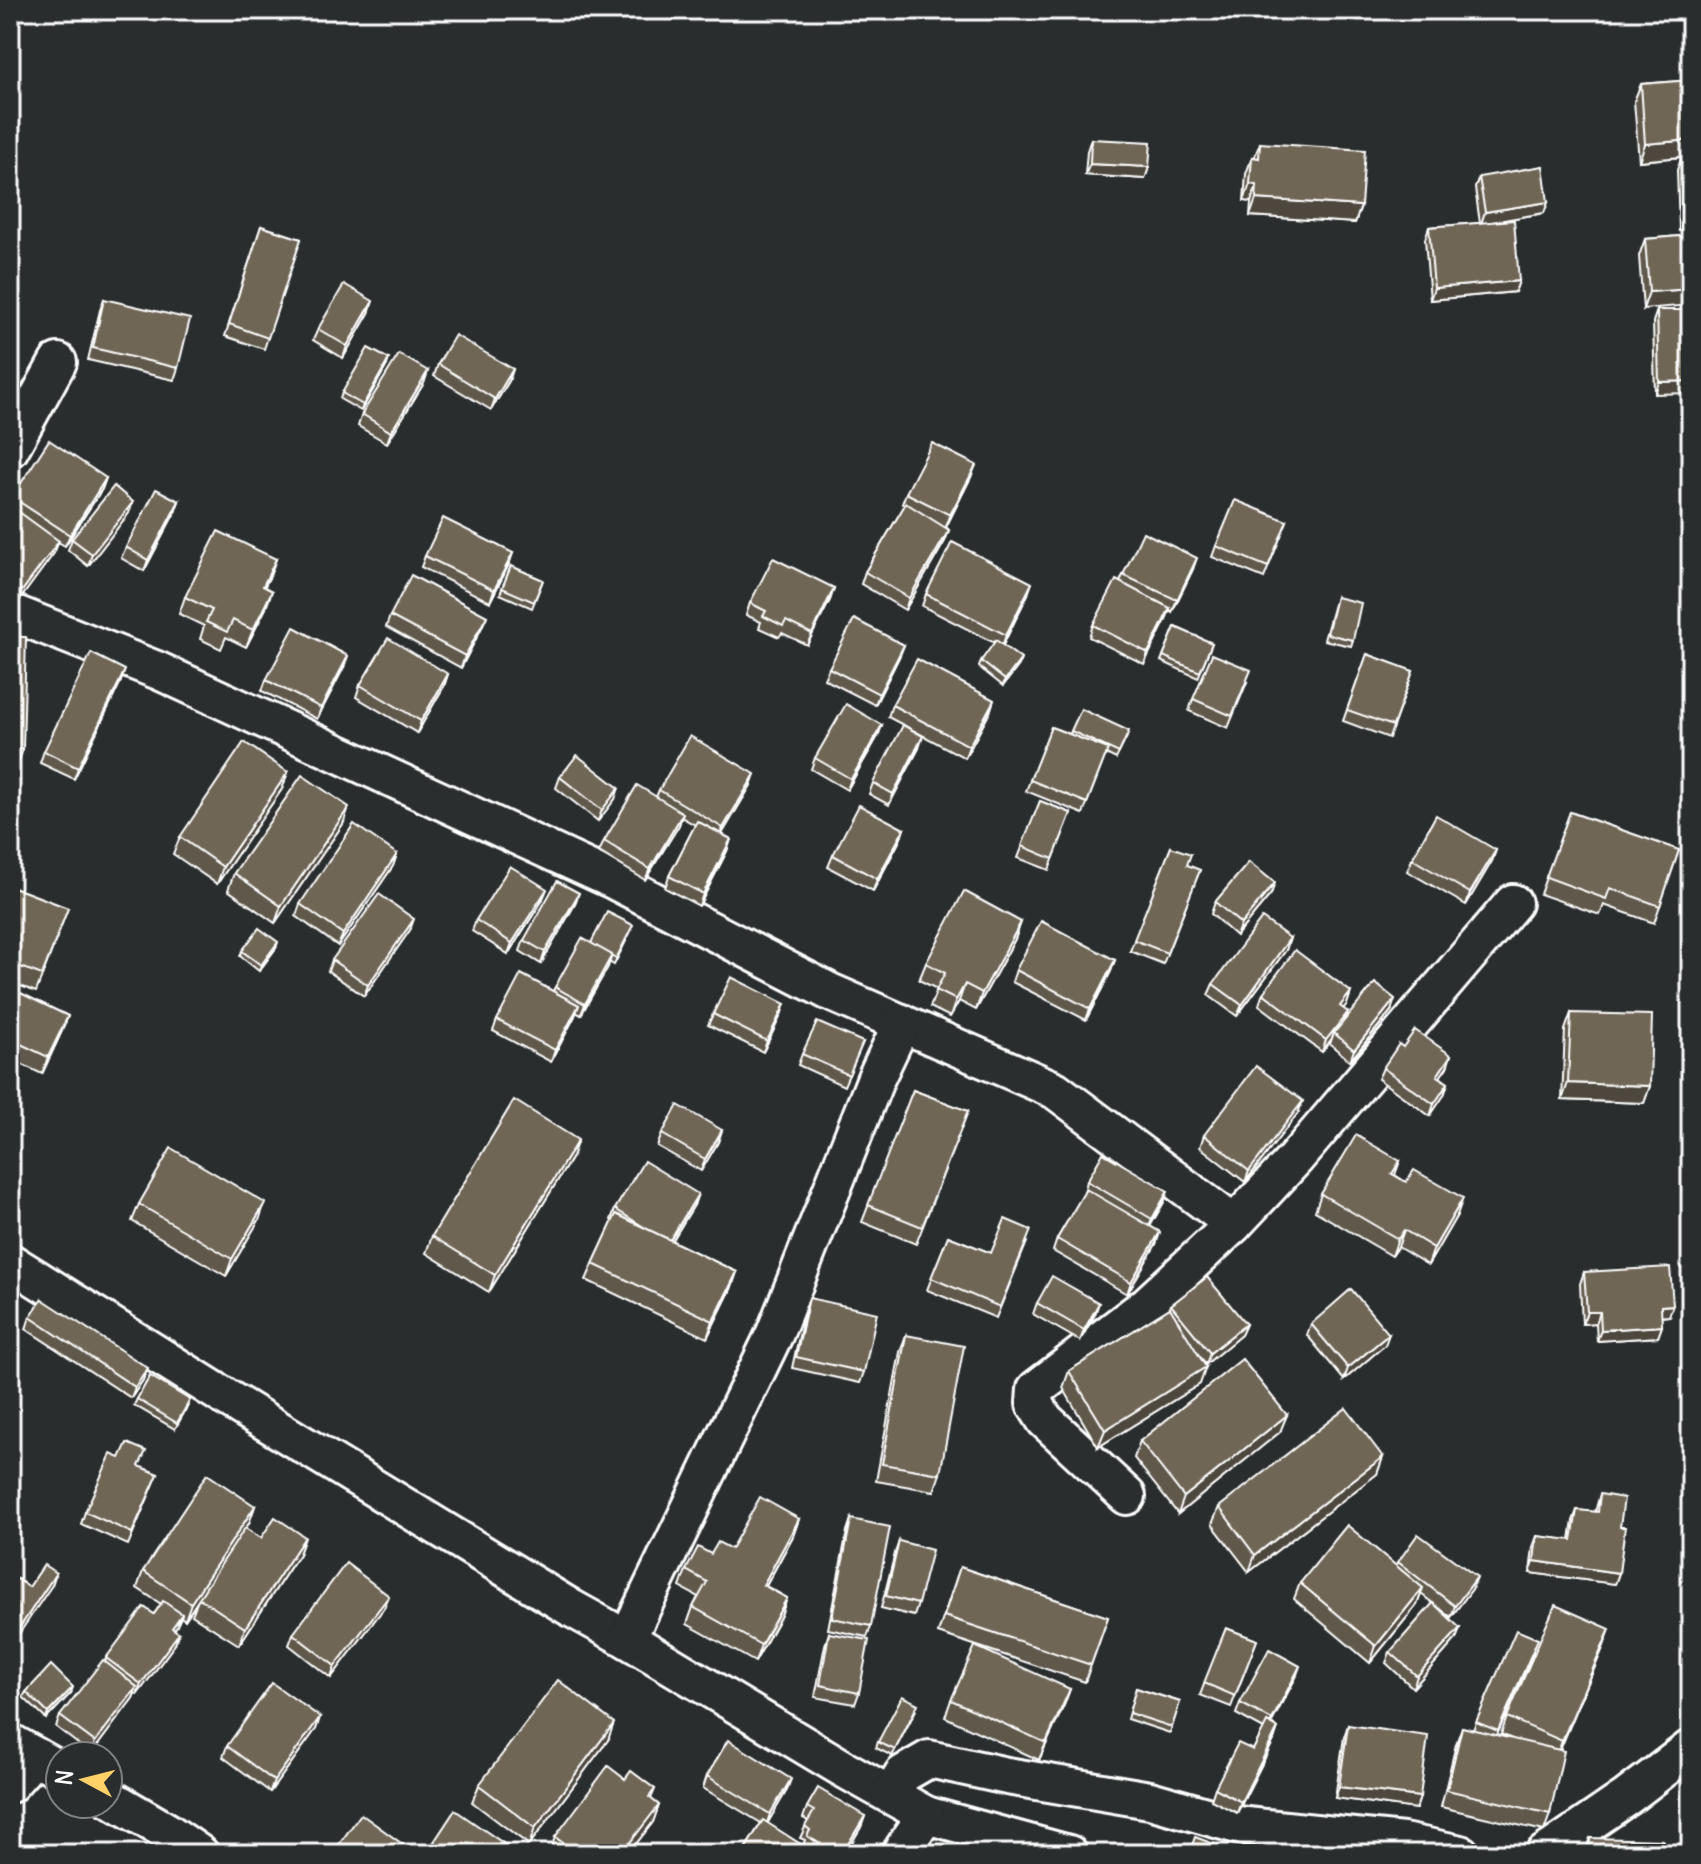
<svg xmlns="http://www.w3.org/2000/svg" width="1701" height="1864" viewBox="0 0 1701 1864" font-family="Delius,sans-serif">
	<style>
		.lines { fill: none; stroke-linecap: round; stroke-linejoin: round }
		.street-casing { stroke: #fff; stroke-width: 42 }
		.street { stroke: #2a2d2e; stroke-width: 36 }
		.wall { fill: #60584b; stroke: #fff; stroke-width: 2 }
		.shaded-wall { fill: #4e473d; stroke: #fff; stroke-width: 2 }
		.building { fill: #706657; stroke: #fff; stroke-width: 2 }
	</style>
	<rect width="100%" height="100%" fill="#2a2d2e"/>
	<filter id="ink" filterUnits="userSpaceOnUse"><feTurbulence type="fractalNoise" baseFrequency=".0125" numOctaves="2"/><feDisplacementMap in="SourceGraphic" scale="16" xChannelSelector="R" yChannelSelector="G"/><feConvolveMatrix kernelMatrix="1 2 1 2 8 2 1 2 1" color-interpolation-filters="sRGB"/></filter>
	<g filter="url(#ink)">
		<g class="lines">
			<g class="street-casing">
				<g id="street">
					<path d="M10,449L58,362"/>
					<path d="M10,612L159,671L615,881L830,992L1055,1090L1234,1224"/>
					<path d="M10,1262L230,1400L571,1608L627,1639L844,1769L926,1815L1069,1854"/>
					<path d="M1127,1496L1045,1420L1035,1404L1036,1389L1148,1304L1234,1224L1295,1159L1513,903"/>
					<path d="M627,1639L775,1333L876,1078L902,1023"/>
					<path d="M10,1742L60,1770"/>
					<path d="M10,1784L35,1756"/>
					<path d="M890,1795L903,1774L929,1759L1007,1776L1150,1800L1237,1825L1403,1842L1461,1854"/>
					<path d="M108,1797L168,1832L200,1854"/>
					<path d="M900,1854L926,1815"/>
					<path d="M1544,1854L1627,1797L1691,1748"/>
				</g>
			</g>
			<use href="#street" class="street"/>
		</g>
		<g class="wall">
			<path d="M1691,80V156L1639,161L1634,101L1641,84Z"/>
			<path d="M1091,139L1149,167L1145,179L1085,175L1087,151Z"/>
			<path d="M1260,143L1361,206L1355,223L1250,216L1251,202L1244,201L1246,174L1252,157L1254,158Z"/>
			<path d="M1681,159L1691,231H1679L1677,170Z"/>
			<path d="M1479,177L1548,202L1544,213L1492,222L1519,281L1515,292L1430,300L1425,239L1429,227L1480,223L1475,188Z"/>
			<path d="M261,226L301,239L264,349L225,336Z"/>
			<path d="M1691,235L1643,309L1639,256L1645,239Z"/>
			<path d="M104,299L178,368L174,380L88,360L100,310Z"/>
			<path d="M1657,310H1691L1655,394L1653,322Z"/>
			<path d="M369,313L343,358L313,340L318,329Z"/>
			<path d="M438,364L513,369L509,381L491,410L434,376Z"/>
			<path d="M387,365L361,411L340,399L342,393Z"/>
			<path d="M428,371L424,383L387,443L358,426L362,414Z"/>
			<path d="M971,477L946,527L949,530L945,541L905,610L861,584L865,572L905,505L902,504L906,493Z"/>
			<path d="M106,478L102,489L65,546L58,542L54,553L18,602L10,597V517L13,512L10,510V502L12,497Z"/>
			<path d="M179,501L175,512L144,571L121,558L126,547Z"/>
			<path d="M129,513L88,566L68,550L72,539Z"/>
			<path d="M1287,521L1264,578L1212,557L1216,546Z"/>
			<path d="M513,553L509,564L490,602L421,567L425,556Z"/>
			<path d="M276,559L264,587L266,608L246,647L226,637L221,649L200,639L204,626L179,614L185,597Z"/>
			<path d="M511,566L543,580L532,608L500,594Z"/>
			<path d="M1193,569L1172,612L1170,610L1144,664L1089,637L1093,625L1120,582L1123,575Z"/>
			<path d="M834,588L830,600L807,645L782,633L779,637L759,628L761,622L746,615L750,603Z"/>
			<path d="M926,594H1028L1003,645L1019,665L1003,686L979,667L981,661L995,643L922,606Z"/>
			<path d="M1336,597L1353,640L1351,646L1324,640Z"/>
			<path d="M390,616L482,627L461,668L386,627Z"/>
			<path d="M1175,627L1212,643L1198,678L1161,661Z"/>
			<path d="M904,645L899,657L875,705L824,679L829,668Z"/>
			<path d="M1367,654L1413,671L1389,738L1343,721Z"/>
			<path d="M344,667L317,719L262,691L266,680Z"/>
			<path d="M448,674L444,686L417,733L356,697L360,685Z"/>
			<path d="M121,681L74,779L40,763L44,751Z"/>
			<path d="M1247,682L1228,728L1189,711L1193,699Z"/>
			<path d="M892,705L990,712L965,758L888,717Z"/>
			<path d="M1081,709L1127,737L1116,759L1106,754L1083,814L1026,791L1051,727L1070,734Z"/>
			<path d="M882,725L878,736L847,790L811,769L815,758Z"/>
			<path d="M919,748L889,805L869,794L873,783Z"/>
			<path d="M288,772L282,789L217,884L173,854L180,837Z"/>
			<path d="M560,777L615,799L598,821L556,788Z"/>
			<path d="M751,785L722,834L731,839L727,851L699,906L665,888L669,876L695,825L681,817L679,825L645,880L599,852L604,841L656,797L659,790Z"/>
			<path d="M1040,801L1071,813L1049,870L1018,858Z"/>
			<path d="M1570,812L1679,850L1654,923L1604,905L1600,915L1540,894Z"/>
			<path d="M343,824L275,923L228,890L234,873Z"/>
			<path d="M904,829L900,840L873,891L828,867L833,855Z"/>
			<path d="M1171,847L1187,865L1200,870L1163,964L1130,951Z"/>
			<path d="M1496,850L1492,861L1466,905L1407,871L1412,859Z"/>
			<path d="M397,854L393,866L338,946L296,916L300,904Z"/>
			<path d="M10,886L68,908L36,992L10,982Z"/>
			<path d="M1271,894L1236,936L1211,914L1215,902Z"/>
			<path d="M542,901L508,954L472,931L476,920Z"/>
			<path d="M575,904L541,964L520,951L524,940Z"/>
			<path d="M1021,922L1015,939L976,1010L959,1001L950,1017L930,1007L937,989L919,980L926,963Z"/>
			<path d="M410,930L364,996L328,971L332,960Z"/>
			<path d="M631,931L614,965L609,962L581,1015L576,1012L551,1062L493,1031L497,1020L553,991L555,987L591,943Z"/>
			<path d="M1290,938L1286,950L1237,1016L1208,995L1213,984Z"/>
			<path d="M276,948L259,971L240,956L242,951Z"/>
			<path d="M1115,960L1111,971L1086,1020L1012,982L1016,970Z"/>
			<path d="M10,988L68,1016L61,1033L42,1074L10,1059Z"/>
			<path d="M1351,992L1347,1004L1343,1008L1344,1020L1391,1011L1350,1061L1330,1044L1332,1038L1322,1052L1259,1005L1263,993Z"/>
			<path d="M1571,1013L1650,1086L1644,1103L1562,1100L1565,1030Z"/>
			<path d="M713,1014L781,1015L763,1052L708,1025Z"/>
			<path d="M863,1042L844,1086L798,1065L802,1054Z"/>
			<path d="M1403,1047L1451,1055L1447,1067L1440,1077L1448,1083L1444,1095L1430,1116L1378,1079L1383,1068Z"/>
			<path d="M913,1090L968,1111L916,1244L862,1222Z"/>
			<path d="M1298,1113L1245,1182L1200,1147L1204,1135Z"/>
			<path d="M722,1130L718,1142L701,1171L657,1146L662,1134Z"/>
			<path d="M572,1157L489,1292L426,1253L432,1236Z"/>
			<path d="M1400,1161L1395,1175L1457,1215L1428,1265L1398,1247L1392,1256L1315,1211L1321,1194Z"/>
			<path d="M1087,1181L1168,1191L1164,1202L1150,1226L1160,1232L1156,1244L1127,1294L1053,1251L1057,1239L1084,1193Z"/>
			<path d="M139,1204L259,1220L226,1276L132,1221Z"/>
			<path d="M694,1205L672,1241L737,1272L731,1289L707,1338L586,1280L593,1264L613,1221L611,1220L615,1209Z"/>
			<path d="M948,1236L991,1253L1027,1242L996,1318L927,1290Z"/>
			<path d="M1584,1272L1669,1316L1661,1317L1662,1326L1658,1337L1597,1341L1596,1323L1582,1324L1580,1284Z"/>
			<path d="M809,1298L864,1372L860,1383L792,1368L805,1309Z"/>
			<path d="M1037,1303L1095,1314L1080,1341L1033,1314Z"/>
			<path d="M1171,1305L1246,1324L1241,1335L1206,1364L1201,1358L1200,1384L1098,1447L1063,1388L1069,1371L1170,1308Z"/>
			<path d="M30,1317L143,1380L131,1398L26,1329Z"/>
			<path d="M1311,1324L1385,1345L1344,1380L1307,1335Z"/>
			<path d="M906,1335L940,1474L934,1491L876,1481L900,1352Z"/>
			<path d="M137,1399L188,1406L175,1429L134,1405Z"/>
			<path d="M1280,1432L1178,1514L1134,1458L1140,1441Z"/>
			<path d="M1383,1457L1377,1474L1249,1572L1212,1524L1219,1507Z"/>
			<path d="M140,1467L158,1474L128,1545L81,1524L85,1512Z"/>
			<path d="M1600,1494L1620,1527L1619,1573L1615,1584L1530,1573L1533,1547L1537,1536L1570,1540L1573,1521L1577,1510L1595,1512Z"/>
			<path d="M255,1506L249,1523L245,1528L261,1538L305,1537L299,1554L239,1645L192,1615L198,1600L185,1620L181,1617L174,1630L175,1644L137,1695L135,1694L133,1698L91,1754L56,1727L60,1716L105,1662L106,1658L154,1614L161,1604L137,1588L143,1571Z"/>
			<path d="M799,1519L793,1536L766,1586L787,1598L781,1615L755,1662L687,1624L693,1607L698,1597L680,1587L686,1570L711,1554L731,1549Z"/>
			<path d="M851,1519L871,1626L867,1637L828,1629L847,1531Z"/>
			<path d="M899,1541L918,1604L914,1616L881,1608L895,1553Z"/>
			<path d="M1398,1562L1472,1589L1451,1617L1421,1594L1417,1605L1370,1663L1294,1599L1300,1583L1396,1566Z"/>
			<path d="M960,1567L1108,1617L1085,1682L938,1633Z"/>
			<path d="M384,1608L331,1678L289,1645L293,1634Z"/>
			<path d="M1226,1628L1257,1640L1231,1707L1200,1695Z"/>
			<path d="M1460,1628L1456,1639L1413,1688L1386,1663L1390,1652Z"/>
			<path d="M1610,1629L1560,1750L1550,1814L1544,1831L1441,1807L1456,1744L1462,1727L1473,1730L1476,1722L1534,1651L1497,1735L1512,1739L1501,1734L1507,1717Z"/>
			<path d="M829,1633L859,1693L855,1704L815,1697L825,1645Z"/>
			<path d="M1296,1677L1271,1724L1278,1728L1274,1740L1237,1813L1211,1800L1215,1788L1253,1750L1264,1729L1236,1714L1240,1703Z"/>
			<path d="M1136,1688L1180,1702L1170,1733L1127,1719Z"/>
			<path d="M1070,1689L1064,1705L1039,1760L945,1717L951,1700Z"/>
			<path d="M26,1692L71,1693L46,1719L23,1697Z"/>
			<path d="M916,1710L892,1756L876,1748L878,1742Z"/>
			<path d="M320,1717L316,1729L270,1792L223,1757L227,1746Z"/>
			<path d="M1348,1725L1420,1797L1416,1809L1335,1798L1344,1737Z"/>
			<path d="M608,1740L529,1845L472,1802L479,1785Z"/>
			<path d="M707,1776L787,1790L767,1823L803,1846L805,1840L800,1838L808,1821L803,1818L807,1807L865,1816L861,1827L845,1854H742L761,1823L703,1788Z"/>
			<path d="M625,1779L655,1789L651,1799L659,1805L653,1822L628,1854H549L555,1837Z"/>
			<path d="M1590,1838L1663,1854H1584Z"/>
		</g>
		<g class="shaded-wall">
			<path d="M1691,140V156L1639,161L1645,144Z"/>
			<path d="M1090,164L1149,167L1145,179L1085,175Z"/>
			<path d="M1250,184L1257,185L1251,202L1244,201Z"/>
			<path d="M1256,199L1361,206L1355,223L1250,216Z"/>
			<path d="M1548,202L1544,213L1481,224L1485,212Z"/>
			<path d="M1683,220H1691V231H1679Z"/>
			<path d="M1519,281L1515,292L1430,300L1434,288Z"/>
			<path d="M1691,289V305L1643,309L1649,292Z"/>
			<path d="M373,301L369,313L343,358L347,346Z"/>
			<path d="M389,359L387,365L361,411L363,405Z"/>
			<path d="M513,369L509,381L491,410L495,399Z"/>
			<path d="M428,371L424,383L387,443L391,432Z"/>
			<path d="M1691,381V393L1655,394L1659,382Z"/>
			<path d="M976,465L971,477L946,527L950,515Z"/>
			<path d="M106,478L102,489L65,546L70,535Z"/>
			<path d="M179,501L175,512L144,571L148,560Z"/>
			<path d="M133,502L129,513L88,566L92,554Z"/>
			<path d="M949,530L945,541L905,610L909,598Z"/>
			<path d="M59,541L54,553L18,602L22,591Z"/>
			<path d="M513,553L509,564L490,602L494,590Z"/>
			<path d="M1197,558L1193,569L1172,612L1177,600Z"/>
			<path d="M276,559L270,576L256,603L263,586Z"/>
			<path d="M1032,583L1028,594L1002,647L1006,635Z"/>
			<path d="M834,588L830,600L807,645L812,634Z"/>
			<path d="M272,591L266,608L246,647L253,630Z"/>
			<path d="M1170,608L1166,620L1144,664L1148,653Z"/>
			<path d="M487,616L482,627L461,668L465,656Z"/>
			<path d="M904,645L899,657L875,705L879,694Z"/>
			<path d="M348,656L344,667L317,719L321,708Z"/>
			<path d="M1021,659L1019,665L1003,686L1005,680Z"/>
			<path d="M125,670L121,681L74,779L78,768Z"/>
			<path d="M448,674L444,686L417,733L421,721Z"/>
			<path d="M994,700L990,712L965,758L969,746Z"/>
			<path d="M882,725L878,736L847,790L851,779Z"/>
			<path d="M923,736L919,748L889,805L893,794Z"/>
			<path d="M10,749H23L17,766H10Z"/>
			<path d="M288,772L282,789L217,884L223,867Z"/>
			<path d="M755,774L751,785L719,839L723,828Z"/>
			<path d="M619,788L615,799L598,821L602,810Z"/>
			<path d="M349,807L343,824L275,923L281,906Z"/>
			<path d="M683,813L679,825L645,880L650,869Z"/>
			<path d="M904,829L900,840L873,891L877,879Z"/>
			<path d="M731,839L727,851L699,906L703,894Z"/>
			<path d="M1496,850L1492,861L1466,905L1470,893Z"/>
			<path d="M397,854L393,866L338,946L343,934Z"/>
			<path d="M1275,883L1271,894L1236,936L1241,924Z"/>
			<path d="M547,889L542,901L508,954L512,943Z"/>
			<path d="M579,893L575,904L541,964L545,952Z"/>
			<path d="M414,919L410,930L364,996L368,985Z"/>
			<path d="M1021,922L1015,939L976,1010L982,993Z"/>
			<path d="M1290,938L1286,950L1237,1016L1242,1005Z"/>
			<path d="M278,942L276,948L259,971L261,965Z"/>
			<path d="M612,955L608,967L581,1015L585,1004Z"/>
			<path d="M1115,960L1111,971L1086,1020L1090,1009Z"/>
			<path d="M965,984L959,1001L950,1017L956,1000Z"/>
			<path d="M1351,992L1347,1004L1336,1018L1340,1006Z"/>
			<path d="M1395,999L1391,1011L1350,1061L1354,1050Z"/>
			<path d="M785,1004L781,1015L763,1052L767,1041Z"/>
			<path d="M579,1005L575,1016L551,1062L555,1050Z"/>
			<path d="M1348,1012L1343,1023L1334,1033L1332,1038L1322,1052L1326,1040Z"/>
			<path d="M68,1016L61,1033L42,1074L48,1057Z"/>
			<path d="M1451,1055L1447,1067L1433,1087L1437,1076Z"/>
			<path d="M1448,1083L1444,1095L1430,1116L1434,1104Z"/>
			<path d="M1568,1083L1650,1086L1644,1103L1562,1100Z"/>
			<path d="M1303,1101L1298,1113L1245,1182L1249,1171Z"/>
			<path d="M722,1130L718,1142L701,1171L705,1159Z"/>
			<path d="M578,1140L572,1157L489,1292L495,1275Z"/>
			<path d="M1168,1191L1164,1202L1148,1230L1152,1219Z"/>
			<path d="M698,1194L694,1205L665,1253L669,1242Z"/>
			<path d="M1463,1198L1457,1215L1428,1265L1434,1248Z"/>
			<path d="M265,1203L259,1220L226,1276L232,1259Z"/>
			<path d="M1404,1230L1398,1247L1392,1256L1398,1239Z"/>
			<path d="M1160,1232L1156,1244L1127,1294L1131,1282Z"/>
			<path d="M737,1272L731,1289L707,1338L713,1321Z"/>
			<path d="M1099,1303L1095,1314L1080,1341L1084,1330Z"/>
			<path d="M1673,1305L1669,1316L1657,1317L1661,1306Z"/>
			<path d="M1587,1312H1600L1596,1323L1582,1324Z"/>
			<path d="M1246,1324L1241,1335L1206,1364L1210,1353Z"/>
			<path d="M1662,1326L1658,1337L1597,1341L1601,1330Z"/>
			<path d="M1389,1334L1385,1345L1344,1380L1348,1368Z"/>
			<path d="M1206,1367L1200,1384L1098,1447L1105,1430Z"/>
			<path d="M148,1368L143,1380L131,1398L135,1387Z"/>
			<path d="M1287,1415L1280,1432L1178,1514L1184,1497Z"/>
			<path d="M1383,1457L1377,1474L1249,1572L1255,1555Z"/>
			<path d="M255,1506L249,1523L185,1620L191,1603Z"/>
			<path d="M799,1519L793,1536L757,1602L763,1585Z"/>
			<path d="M305,1537L299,1554L239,1645L245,1628Z"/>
			<path d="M1534,1561L1619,1573L1615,1584L1530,1573Z"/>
			<path d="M56,1573L52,1585L10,1647V1642Z"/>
			<path d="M1477,1577L1472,1589L1451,1617L1455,1606Z"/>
			<path d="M1423,1588L1417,1605L1370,1663L1376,1646Z"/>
			<path d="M389,1596L384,1608L331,1678L335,1666Z"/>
			<path d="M787,1598L781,1615L755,1662L761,1645Z"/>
			<path d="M182,1614L177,1626L168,1639L172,1628Z"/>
			<path d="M1460,1628L1456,1639L1413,1688L1417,1676Z"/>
			<path d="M1610,1629L1604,1646L1556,1758L1562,1741Z"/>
			<path d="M179,1633L175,1644L137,1695L141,1684Z"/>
			<path d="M1300,1666L1296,1677L1267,1731L1272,1720Z"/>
			<path d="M73,1687L71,1693L46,1719L48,1713Z"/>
			<path d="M137,1687L133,1698L91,1754L95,1742Z"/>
			<path d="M1070,1689L1064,1705L1039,1760L1046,1743Z"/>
			<path d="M320,1717L316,1729L270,1792L274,1781Z"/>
			<path d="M614,1723L608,1740L529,1845L535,1828Z"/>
			<path d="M1278,1728L1274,1740L1237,1813L1241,1802Z"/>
			<path d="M791,1779L787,1790L766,1826L770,1814Z"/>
			<path d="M1339,1787L1420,1797L1416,1809L1335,1798Z"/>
			<path d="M659,1805L653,1822L628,1854H621Z"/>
			<path d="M865,1816L861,1827L845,1854H842Z"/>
		</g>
		<g class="building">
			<path d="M1691,80V140L1645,144L1641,84Z"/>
			<path d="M1091,139L1151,142L1149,167L1090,164Z"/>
			<path d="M1260,143L1365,150L1361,206L1256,199L1257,185L1250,184L1252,157L1259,158Z"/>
			<path d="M1681,159H1691V220H1683Z"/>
			<path d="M1543,166L1548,202L1485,212L1479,177Z"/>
			<path d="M1514,220L1519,281L1434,288L1429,227Z"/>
			<path d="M261,226L301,239L268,338L229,324Z"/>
			<path d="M1691,235V289L1649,292L1645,239Z"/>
			<path d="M344,284L373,301L347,346L318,329Z"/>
			<path d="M104,299L190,319L178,368L93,348Z"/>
			<path d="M1657,310H1691V381L1659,382Z"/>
			<path d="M455,335L513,369L495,399L438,364Z"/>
			<path d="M368,348L389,359L363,405L342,393Z"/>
			<path d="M399,354L428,371L391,432L362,414Z"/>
			<path d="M49,440L106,478L70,535L12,497Z"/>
			<path d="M932,443L976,465L950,515L906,493Z"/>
			<path d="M114,486L133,502L92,554L72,539Z"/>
			<path d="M156,489L179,501L148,560L126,547Z"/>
			<path d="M1235,500L1287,521L1268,567L1216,546Z"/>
			<path d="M906,503L949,530L909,598L865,572Z"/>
			<path d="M15,509L59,541L22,591L10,582V517Z"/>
			<path d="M443,518L513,553L494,590L425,556Z"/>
			<path d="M218,531L276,559L263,586L272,591L253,630L233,620L227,632L206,622L212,610L185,597Z"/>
			<path d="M1143,532L1197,558L1177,600L1123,575Z"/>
			<path d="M952,542L1032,583L1006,635L926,594Z"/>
			<path d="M773,558L834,588L812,634L786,621L783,626L763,616L766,611L750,603Z"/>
			<path d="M511,566L543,580L534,602L502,588Z"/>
			<path d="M411,575L487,616L465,656L390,616Z"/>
			<path d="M1116,580L1170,608L1148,653L1093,625Z"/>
			<path d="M1336,597L1361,603L1353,640L1327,634Z"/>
			<path d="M854,619L904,645L879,694L829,668Z"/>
			<path d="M294,627L348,656L321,708L266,680Z"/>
			<path d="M1175,627L1212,643L1200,672L1163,656Z"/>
			<path d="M10,637H26L23,749H10Z"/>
			<path d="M388,638L448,674L421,721L360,685Z"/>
			<path d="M996,640L1021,659L1005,680L981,661Z"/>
			<path d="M91,653L125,670L78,768L44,751Z"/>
			<path d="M1212,654L1251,670L1232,716L1193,699Z"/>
			<path d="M1367,654L1413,671L1393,726L1347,710Z"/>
			<path d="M917,659L994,700L969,746L892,705Z"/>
			<path d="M846,704L882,725L851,779L815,758Z"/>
			<path d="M1081,709L1129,731L1119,753L1071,731Z"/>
			<path d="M903,725L923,736L893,794L873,783Z"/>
			<path d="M1051,727L1108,749L1087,803L1030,780Z"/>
			<path d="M690,736L755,774L723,828L659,790Z"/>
			<path d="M244,742L288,772L223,867L180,837Z"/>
			<path d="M577,755L619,788L602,810L560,777Z"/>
			<path d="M302,775L349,807L281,906L234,873Z"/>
			<path d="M637,785L683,813L650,869L604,841Z"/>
			<path d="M1040,801L1071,813L1053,859L1022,846Z"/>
			<path d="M859,805L904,829L877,879L833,855Z"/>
			<path d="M1570,812L1679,850L1660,906L1610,888L1606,899L1546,877Z"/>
			<path d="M1436,815L1496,850L1470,893L1412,859Z"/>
			<path d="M697,821L731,839L703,894L669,876Z"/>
			<path d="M354,824L397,854L343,934L300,904Z"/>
			<path d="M1171,847L1191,854L1187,865L1200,870L1167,953L1134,940Z"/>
			<path d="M1249,862L1275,883L1241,924L1215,902Z"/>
			<path d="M510,866L547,889L512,943L476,920Z"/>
			<path d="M557,881L579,893L545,952L524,940Z"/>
			<path d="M10,886L68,908L42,975L10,963Z"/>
			<path d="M964,891L1021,922L982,993L965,984L956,1000L936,990L945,973L926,963Z"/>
			<path d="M379,894L414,919L368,985L332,960Z"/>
			<path d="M607,912L633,925L616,959L591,943Z"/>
			<path d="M1262,918L1290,938L1242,1005L1213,984Z"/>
			<path d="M1041,921L1115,960L1090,1009L1016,970Z"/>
			<path d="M259,928L278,942L261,965L242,951Z"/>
			<path d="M582,938L612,955L585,1004L555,987Z"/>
			<path d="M1295,950L1351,992L1340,1006L1348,1012L1326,1040L1263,993Z"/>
			<path d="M521,974L579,1005L555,1050L497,1020Z"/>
			<path d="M731,977L785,1004L767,1041L713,1014Z"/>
			<path d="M1375,983L1395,999L1354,1050L1334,1033Z"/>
			<path d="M10,988L68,1016L48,1057L10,1039Z"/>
			<path d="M1571,1013L1652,1015L1650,1086L1568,1083Z"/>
			<path d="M817,1022L863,1042L849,1075L802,1054Z"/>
			<path d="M1415,1030L1451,1055L1437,1076L1448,1083L1434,1104L1383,1068L1399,1044L1403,1047Z"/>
			<path d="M1256,1066L1303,1101L1249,1171L1204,1135Z"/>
			<path d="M913,1090L968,1111L922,1227L868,1205Z"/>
			<path d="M514,1100L578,1140L495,1275L432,1236Z"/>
			<path d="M678,1105L722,1130L705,1159L662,1134Z"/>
			<path d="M1356,1135L1400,1161L1392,1174L1406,1182L1414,1170L1463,1198L1434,1248L1404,1230L1398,1239L1321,1194Z"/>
			<path d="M171,1148L265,1203L232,1259L139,1204Z"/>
			<path d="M1103,1153L1168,1191L1152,1219L1087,1181Z"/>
			<path d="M644,1161L698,1194L670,1240L652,1232L615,1209Z"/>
			<path d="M1086,1189L1160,1232L1131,1282L1057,1239Z"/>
			<path d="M616,1214L737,1272L713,1321L593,1264Z"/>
			<path d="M1005,1219L1031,1230L1000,1307L931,1278L948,1236L991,1253Z"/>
			<path d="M1670,1267L1673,1305L1661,1306L1662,1326L1601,1330L1600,1312H1587L1584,1272Z"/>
			<path d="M1052,1276L1099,1303L1084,1330L1037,1303Z"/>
			<path d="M1207,1277L1246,1324L1210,1353L1171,1305Z"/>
			<path d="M1351,1289L1389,1334L1348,1368L1311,1324Z"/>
			<path d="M809,1298L877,1313L864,1372L796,1357Z"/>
			<path d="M42,1299L148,1368L135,1387L30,1317Z"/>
			<path d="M1170,1308L1206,1367L1105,1430L1069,1371Z"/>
			<path d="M906,1335L964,1346L940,1474L882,1464Z"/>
			<path d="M1242,1359L1287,1415L1184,1497L1140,1441Z"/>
			<path d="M150,1376L190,1400L177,1423L137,1399Z"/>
			<path d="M1346,1408L1383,1457L1255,1555L1219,1507Z"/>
			<path d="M127,1443L146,1451L139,1466L158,1474L132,1533L85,1512L111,1454L120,1458Z"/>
			<path d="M207,1474L255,1506L191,1603L143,1571Z"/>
			<path d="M1600,1494L1624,1498L1620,1527H1625L1619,1573L1534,1561L1537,1536L1572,1540L1577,1510L1598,1512Z"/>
			<path d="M760,1497L799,1519L763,1585L787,1598L761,1645L693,1607L707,1582L686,1570L698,1547L711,1554L718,1542L731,1549Z"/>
			<path d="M275,1517L305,1537L245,1628L199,1598L245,1528L261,1538Z"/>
			<path d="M851,1519L890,1527L871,1626L832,1618Z"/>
			<path d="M1347,1525L1423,1588L1376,1646L1300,1583Z"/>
			<path d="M1418,1534L1477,1577L1455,1606L1398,1562Z"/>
			<path d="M899,1541L932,1550L918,1604L886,1596Z"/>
			<path d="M346,1563L389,1596L335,1666L293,1634Z"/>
			<path d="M44,1565L56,1573L10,1642V1574L29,1587Z"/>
			<path d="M960,1567L1108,1617L1091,1665L944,1616Z"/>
			<path d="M163,1601L182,1614L172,1628L179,1633L141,1684L106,1658L144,1607L154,1614Z"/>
			<path d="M1433,1603L1460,1628L1417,1676L1390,1652Z"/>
			<path d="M1555,1605L1610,1629L1562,1741L1507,1717Z"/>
			<path d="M1226,1628L1257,1640L1235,1696L1204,1683Z"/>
			<path d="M1516,1630L1538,1639L1498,1731L1476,1722Z"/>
			<path d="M829,1633L869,1640L859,1693L820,1685Z"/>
			<path d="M975,1646L1070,1689L1046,1743L951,1700Z"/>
			<path d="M1269,1649L1300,1666L1272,1720L1240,1703Z"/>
			<path d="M103,1660L137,1687L95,1742L60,1716Z"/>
			<path d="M51,1665L73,1687L48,1713L26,1692Z"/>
			<path d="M558,1680L614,1723L535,1828L479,1785Z"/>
			<path d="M272,1683L320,1717L274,1781L227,1746Z"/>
			<path d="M1136,1688L1180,1702L1172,1727L1129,1713Z"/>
			<path d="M902,1696L918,1704L895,1750L878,1742Z"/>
			<path d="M1267,1722L1278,1728L1241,1802L1215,1788L1238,1743L1253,1750Z"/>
			<path d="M1348,1725L1428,1736L1420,1797L1339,1787Z"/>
			<path d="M1462,1727L1564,1751L1550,1814L1447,1790Z"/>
			<path d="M728,1740L791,1779L770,1814L707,1776Z"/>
			<path d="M608,1766L625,1779L631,1771L655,1789L649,1797L659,1805L621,1854H578L555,1837Z"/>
			<path d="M818,1788L865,1816L842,1854H838L807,1836L810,1830L805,1826L814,1811L807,1807Z"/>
			<path d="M455,1810L519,1854H426Z"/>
			<path d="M361,1814L412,1851L410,1854H332Z"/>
			<path d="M763,1820L816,1854H742Z"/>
			<path d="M1195,1837L1214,1844L1210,1854H1189Z"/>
			<path d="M1590,1838L1663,1840V1854H1589Z"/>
			<path d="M30,1847L39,1854H24Z"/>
		</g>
	</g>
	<rect width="1701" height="1864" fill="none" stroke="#2a2d2e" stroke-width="40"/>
	<rect x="20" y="20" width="1661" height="1824" fill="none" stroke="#fff" stroke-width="3" filter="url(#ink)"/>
	<g transform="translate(84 1780) rotate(277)"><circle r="38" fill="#2a2d2e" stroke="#7f8182" stroke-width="2"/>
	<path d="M0-6L14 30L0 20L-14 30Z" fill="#ffd166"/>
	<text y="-12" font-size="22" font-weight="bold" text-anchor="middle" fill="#ffffff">N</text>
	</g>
</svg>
